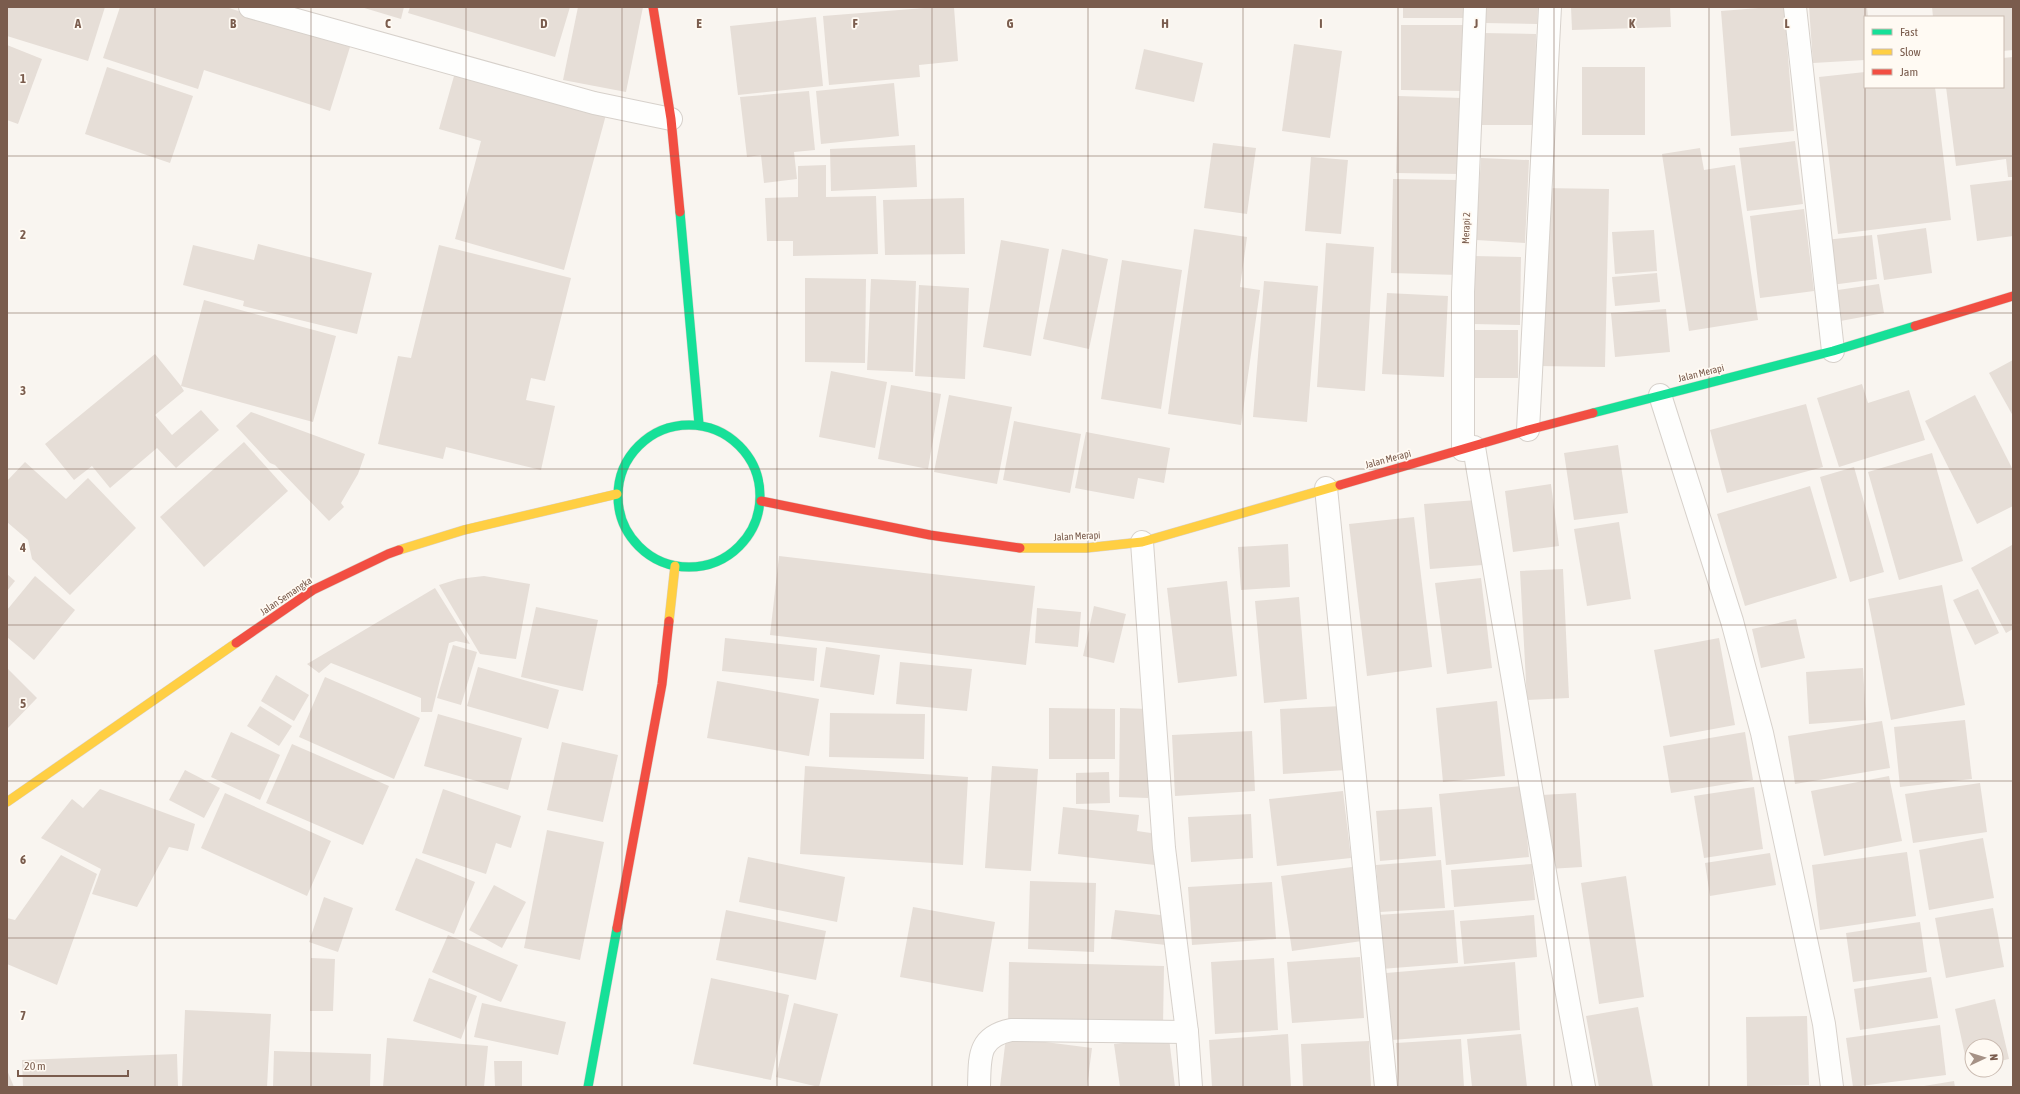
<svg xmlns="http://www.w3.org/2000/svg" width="2020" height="1094" viewBox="0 0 2020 1094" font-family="'Asap Condensed',sans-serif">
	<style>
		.building { fill: #e6ded7 }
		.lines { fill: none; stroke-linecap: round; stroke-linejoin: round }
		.street-casing { stroke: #d7d1cb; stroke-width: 24 }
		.fast-casing { stroke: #d9d2cb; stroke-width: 10 }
		.slow-casing { stroke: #d9d2cb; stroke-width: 10 }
		.jam-casing { stroke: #d9d2cb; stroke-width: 10 }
		.street { stroke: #fefefd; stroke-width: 22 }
		.fast { stroke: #16e098; stroke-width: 9 }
		.slow { stroke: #ffcf43; stroke-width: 9 }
		.jam { stroke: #f24e42; stroke-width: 9 }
		.grid { fill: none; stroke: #7a5c4d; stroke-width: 1; stroke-opacity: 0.55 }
		.labels { text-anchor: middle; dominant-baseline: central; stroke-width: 3.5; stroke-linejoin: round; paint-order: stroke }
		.street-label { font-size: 10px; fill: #7a5c4d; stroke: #fffaf3 }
		.grid-label { font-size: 13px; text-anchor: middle; font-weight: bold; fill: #7a5c4d; stroke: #fffaf3; stroke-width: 3.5; stroke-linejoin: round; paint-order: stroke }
	</style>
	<rect width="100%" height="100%" fill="#f9f5f0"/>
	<g class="building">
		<path d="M7,7H105L88,61L7,36Z"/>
		<path d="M120,7H226L350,47L330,111L204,70L198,89L103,58Z"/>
		<path d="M361,7H404L401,19Z"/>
		<path d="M410,7H570L555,57L408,13Z"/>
		<path d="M578,7H643L626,92L563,80Z"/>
		<path d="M937,7H954L958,61L919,65L920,77L829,85L823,16Z"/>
		<rect x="1403" y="7" width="63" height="11"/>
		<path d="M1486,7H1538L1537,24L1485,23Z"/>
		<path d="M1571,7H1670L1671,27L1572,30Z"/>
		<path d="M1771,7H1784L1794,131L1731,136L1721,11Z"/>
		<path d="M1809,7H1867L1868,17H1865V60L1813,63Z"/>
		<path d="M1932,7H2013V50L2003,51V17H1933Z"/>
		<path d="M816,17L823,86L738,95L730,26Z"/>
		<path d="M1401,25H1465V91L1401,90Z"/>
		<path d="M1482,33L1536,34L1535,125H1481Z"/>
		<path d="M1294,44L1342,51L1330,138L1282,131Z"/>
		<path d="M7,45L42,59L18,124L7,120Z"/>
		<path d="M1144,49L1203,63L1194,102L1135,89Z"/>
		<path d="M2013,57V177H2008L2006,159L1956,166L1946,87H2003V58Z"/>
		<path d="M107,67L193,96L170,163L85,134Z"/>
		<rect x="1582" y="67" width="63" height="68"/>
		<path d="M456,69L607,111L564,270L455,239L481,141L439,129Z"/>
		<path d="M1865,72V87H1935L1951,220L1838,234L1819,77Z"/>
		<path d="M894,83L899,136L821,144L816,91Z"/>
		<path d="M809,91L815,150L794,152L797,179L764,183L761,155L747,157L740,97Z"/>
		<path d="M1398,96L1462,98L1461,174L1396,173Z"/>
		<path d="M1795,141L1803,204L1747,211L1739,148Z"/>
		<path d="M1213,143L1256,148L1247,214L1204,208Z"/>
		<path d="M915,145L917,187L831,191L830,149Z"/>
		<path d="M1700,148L1704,170L1735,165L1758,320L1689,331L1662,154Z"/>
		<path d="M1311,157L1348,160L1341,234L1305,231Z"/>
		<path d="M1481,158L1529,160L1525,243L1476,240Z"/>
		<path d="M826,165V197L876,196L878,254L793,256V241H767L765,198L798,197V166Z"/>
		<path d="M1393,179L1459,180L1458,275L1391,273Z"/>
		<path d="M2013,180V236L1977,241L1970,185Z"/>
		<path d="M1541,188L1609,189L1605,367L1537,366Z"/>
		<path d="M964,198L965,254L885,255L883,200Z"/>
		<path d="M1804,209L1814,291L1760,298L1750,216Z"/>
		<path d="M1926,228L1932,273L1884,280L1877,235Z"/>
		<path d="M1194,229L1247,237L1240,287L1260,290L1241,425L1168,414Z"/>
		<path d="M1654,230L1657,271L1615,274L1612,232Z"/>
		<path d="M1872,235L1877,279L1831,285L1825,240Z"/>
		<path d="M1001,240L1049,249L1031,356L983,347Z"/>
		<path d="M1326,243L1374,247L1365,391L1317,387Z"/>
		<path d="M258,244L372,273L357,334L243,306L244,301L183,285L193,245L254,260Z"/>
		<path d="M439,245L571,278L545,381L531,378L526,400L555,406L541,470L446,447L443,459L378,444L398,356L411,358Z"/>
		<path d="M1062,249L1108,259L1089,349L1043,339Z"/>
		<path d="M1474,256L1521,257L1520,325L1473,324Z"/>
		<path d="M1122,260L1182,270L1161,409L1101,399Z"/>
		<path d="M1657,273L1660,302L1615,306L1612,277Z"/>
		<path d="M805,278L866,279L865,363L805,362Z"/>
		<path d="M871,279L916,281L913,372L867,370Z"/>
		<path d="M1264,281L1318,286L1307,422L1253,417Z"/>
		<path d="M1879,284L1884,313L1835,322L1831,291Z"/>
		<path d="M919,285L969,288L965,379L915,376Z"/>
		<path d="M1387,293L1448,296L1444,377L1382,374Z"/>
		<path d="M204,300L336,336L313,422L181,386L184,391L155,415L172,435L201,410L219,430L176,468L157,448L110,488L92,466L74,480L45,444L155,354L181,386Z"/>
		<path d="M1666,309L1670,352L1615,357L1611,313Z"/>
		<path d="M1473,330H1518V378H1474Z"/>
		<path d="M2013,360V416L1989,373Z"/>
		<path d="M831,371L887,382L875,448L819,437Z"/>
		<path d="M1862,384L1868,403L1909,390L1925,440L1839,467L1817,398Z"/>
		<path d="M891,385L941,394L928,469L878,459Z"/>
		<path d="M949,395L1012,407L997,484L934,472Z"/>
		<path d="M1975,395L2013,470V506L1977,524L1925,421Z"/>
		<path d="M1806,404L1823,467L1727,493L1710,430Z"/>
		<path d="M251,412L365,454L358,474L341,503L344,507L329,521L275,465L270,463L236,426Z"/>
		<path d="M1014,421L1081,434L1070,493L1003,480Z"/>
		<path d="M1086,432L1170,448L1164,483L1138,478L1134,499L1075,488Z"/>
		<path d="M244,442L288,491L204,567L160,517Z"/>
		<path d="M1618,445L1628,513L1574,520L1564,453Z"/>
		<path d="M1932,453L1963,561L1899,580L1868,472Z"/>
		<path d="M25,462L66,499L88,478L136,528L70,595L32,559L28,540L7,522V481Z"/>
		<path d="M1854,467L1884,572L1850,582L1820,477Z"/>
		<path d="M1551,484L1559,546L1513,552L1505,491Z"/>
		<path d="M1810,486L1837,578L1745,606L1717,514Z"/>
		<path d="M1477,500L1483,565L1430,569L1424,504Z"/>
		<path d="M1414,517L1432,667L1367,676L1349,524Z"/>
		<path d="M1619,522L1631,599L1587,606L1574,529Z"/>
		<path d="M1288,544L1290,587L1241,590L1238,547Z"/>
		<path d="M2012,545L2013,629L2006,633L1971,568Z"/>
		<path d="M779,556L1035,586L1026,665L770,635Z"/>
		<path d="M1563,569L1569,698L1527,700L1520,571Z"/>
		<path d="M7,574L15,581L7,591Z"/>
		<path d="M35,576L75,610L34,660L7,637V610Z"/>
		<path d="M484,576L530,584L516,659L480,654L439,585L458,579Z"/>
		<path d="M1481,578L1492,668L1447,674L1435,583Z"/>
		<path d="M1227,581L1237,676L1178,683L1167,588Z"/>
		<path d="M1942,585L1965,705L1891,720L1868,599Z"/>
		<path d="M435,588L470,644L456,641L449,643L432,712H421V698L331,663L319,673L307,664Z"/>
		<path d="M1978,589L1999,633L1975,645L1953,600Z"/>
		<path d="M1299,597L1307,699L1264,703L1255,601Z"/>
		<path d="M1094,606L1126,614L1114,663L1083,656Z"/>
		<path d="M536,607L598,620L583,691L521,677Z"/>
		<path d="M1037,608L1081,612L1078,647L1035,643Z"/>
		<path d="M1796,619L1805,658L1761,668L1752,629Z"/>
		<path d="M725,638L817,648L814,681L722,671Z"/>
		<path d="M1719,638L1735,725L1670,737L1654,650Z"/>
		<path d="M453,645L477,652L461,705L437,698Z"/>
		<path d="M826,647L880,655L874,695L820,687Z"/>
		<path d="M900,662L972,669L967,711L896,704Z"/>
		<path d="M478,667L559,690L548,729L467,706Z"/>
		<path d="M7,668L37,698L7,729Z"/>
		<path d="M1863,668L1866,720L1809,724L1806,672Z"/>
		<path d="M276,675L309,695L294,721L261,701Z"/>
		<path d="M325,677L420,718L394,779L299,737Z"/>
		<path d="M717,681L819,699L809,756L707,738Z"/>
		<path d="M1497,701L1505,776L1443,782L1436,708Z"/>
		<path d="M260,706L292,726L279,746L247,726Z"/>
		<path d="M1342,706L1346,770L1283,774L1280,709Z"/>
		<path d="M1049,708L1115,709V759H1049Z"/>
		<path d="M1120,708L1149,709L1148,798L1119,797Z"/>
		<path d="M830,713L925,714L924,759L829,757Z"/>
		<path d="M438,714L522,738L508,790L424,766Z"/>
		<path d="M1965,720L1972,779L1900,787L1894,727Z"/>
		<path d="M1882,721L1890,768L1795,784L1788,736Z"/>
		<path d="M1252,731L1255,791L1175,796L1172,735Z"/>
		<path d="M231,732L280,755L260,800L211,777Z"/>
		<path d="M1745,732L1753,780L1671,793L1663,746Z"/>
		<path d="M562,742L618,755L603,822L547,810Z"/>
		<path d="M292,744L389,786L363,845L266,803Z"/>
		<path d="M805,766L968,777L963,865L800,854Z"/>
		<path d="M992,766L1038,769L1031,871L985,868Z"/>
		<path d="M185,770L220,788L204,818L169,800Z"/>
		<path d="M1109,772L1110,803L1076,804V773Z"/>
		<path d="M1889,776L1902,841L1824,856L1811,791Z"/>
		<path d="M1980,783L1987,832L1913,843L1905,794Z"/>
		<path d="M1522,786L1529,857L1446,865L1439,794Z"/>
		<path d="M1754,787L1763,849L1704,858L1694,796Z"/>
		<path d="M100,789L195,824L188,851L169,847L137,907L92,894L101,869L41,838L72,799L83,808Z"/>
		<path d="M443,789L521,816L511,848L496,843L486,874L422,853Z"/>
		<path d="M1343,791L1351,858L1277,866L1269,799Z"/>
		<path d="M225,793L331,841L307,896L201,848Z"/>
		<path d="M1576,793L1582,867L1548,869L1542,795Z"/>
		<path d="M1063,807L1139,815L1137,831L1158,834L1155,865L1058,854Z"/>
		<path d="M1432,807L1436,856L1380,861L1376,811Z"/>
		<path d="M1251,814L1253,858L1191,862L1188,817Z"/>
		<path d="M547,830L604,842L580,960L524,948Z"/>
		<path d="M1983,838L1994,898L1929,910L1919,850Z"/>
		<path d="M1907,852L1916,916L1820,930L1812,865Z"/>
		<path d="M1770,853L1776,885L1710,896L1705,863Z"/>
		<path d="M61,855L97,874L57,985L7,964V918L15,920Z"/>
		<path d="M748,857L845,877L837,922L739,902Z"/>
		<path d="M416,858L475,882L454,934L395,910Z"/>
		<path d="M1441,860L1445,908L1380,912L1376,865Z"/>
		<path d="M1532,864L1535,900L1454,907L1451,870Z"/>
		<path d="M1352,867L1362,941L1292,951L1281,876Z"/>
		<path d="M1626,876L1644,997L1599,1004L1581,883Z"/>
		<path d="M1030,881L1096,883L1094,952L1028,949Z"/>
		<path d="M1272,882L1276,939L1192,945L1188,887Z"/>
		<path d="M494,885L526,902L502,948L469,930Z"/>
		<path d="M324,897L353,908L338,952L309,942Z"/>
		<path d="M913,907L995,922L983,992L900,977Z"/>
		<path d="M1993,908L2004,967L1946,978L1935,918Z"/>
		<path d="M726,910L826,931L816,980L716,960Z"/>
		<path d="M1115,910L1169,916L1166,945L1111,939Z"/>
		<path d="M1454,910L1458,963L1381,969L1377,915Z"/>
		<path d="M1534,915L1537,957L1464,964L1460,921Z"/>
		<path d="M1920,922L1927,972L1853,982L1846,933Z"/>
		<path d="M448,935L518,965L501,1002L432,972Z"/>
		<path d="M1360,957L1364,1018L1292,1023L1287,962Z"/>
		<path d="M311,958L335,959L333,1011H310Z"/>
		<path d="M1274,958L1278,1030L1215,1034L1211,962Z"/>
		<path d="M1009,962L1164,966L1163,1027L1008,1024Z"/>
		<path d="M1515,962L1520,1030L1392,1040L1386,973Z"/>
		<path d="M1931,977L1938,1018L1860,1030L1854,989Z"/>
		<path d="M429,978L477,996L461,1039L413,1021Z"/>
		<path d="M711,978L789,995L771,1080L693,1064Z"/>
		<path d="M1995,999L2009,1059L1996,1062V1046H1972V1068L1968,1069L1955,1009Z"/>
		<path d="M482,1003L566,1022L558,1055L474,1037Z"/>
		<path d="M794,1003L838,1014L819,1087L776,1077Z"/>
		<path d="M1638,1007L1653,1087H1599L1586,1016Z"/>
		<path d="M185,1010L271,1014L267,1087H182Z"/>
		<path d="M1807,1016L1809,1085L1747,1086L1746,1017Z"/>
		<path d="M1940,1025L1946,1075L1853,1087L1846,1038Z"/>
		<path d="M1288,1034L1291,1087H1212L1209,1040Z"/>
		<path d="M1521,1034L1527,1087H1472L1467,1039Z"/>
		<path d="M1006,1037L1092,1048L1087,1087H1000Z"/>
		<path d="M387,1038L488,1046L484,1087H383Z"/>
		<path d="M1169,1038L1175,1087H1120L1114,1044Z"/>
		<path d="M1461,1039L1464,1087H1399L1396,1043Z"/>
		<path d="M1369,1041L1371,1087H1303L1301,1044Z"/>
		<path d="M274,1051L371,1054L370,1087H273Z"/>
		<path d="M177,1054L178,1087H23L22,1060Z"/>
		<path d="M494,1061H522V1087H495Z"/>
		<path d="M7,1070L14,1087H7Z"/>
		<path d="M1954,1081L1955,1087H1924V1086Z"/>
	</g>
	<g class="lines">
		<g class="street-casing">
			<g id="street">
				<path d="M250,7L594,103L671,119"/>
				<path d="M1795,7L1833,351"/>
				<path d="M1660,395L1732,621L1762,733L1824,1024L1832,1087"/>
				<path d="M1528,430L1550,7"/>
				<path d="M1474,447L1547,884L1584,1087"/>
				<path d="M1463,450V292L1475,7"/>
				<path d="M1326,488L1386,1087"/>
				<path d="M1142,542L1164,848L1187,1032L1191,1087"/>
				<path d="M979,1087C980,1058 977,1037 1011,1030L1187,1032"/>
			</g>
		</g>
		<g class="fast-casing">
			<g id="fast">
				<path d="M680,212L699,424"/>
				<path d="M1593,413L1833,351L1915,326"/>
				<circle cx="689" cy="496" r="71"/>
				<path d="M588,1087L617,928"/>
			</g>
		</g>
		<g class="slow-casing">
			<g id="slow">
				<path d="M1020,548H1086L1142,542L1340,485"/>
				<path d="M399,550L464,530L617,494"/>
				<path d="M669,621L675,566"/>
				<path d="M7,802L236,643"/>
			</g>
		</g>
		<g class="jam-casing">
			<g id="jam">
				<path d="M653,7L671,119L680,212"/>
				<path d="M1915,326L2013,296"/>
				<path d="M1340,485L1528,430L1593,413"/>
				<path d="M761,501L930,535L1020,548"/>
				<path d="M236,643L313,590L388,554L399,550"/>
				<path d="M617,928L662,684L669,621"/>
			</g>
		</g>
		<use href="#street" class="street"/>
		<use href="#fast" class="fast"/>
		<use href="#slow" class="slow"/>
		<use href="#jam" class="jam"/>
	</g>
	<path class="grid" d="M155,7V1087M311,7V1087M466,7V1087M622,7V1087M777,7V1087M932,7V1087M1088,7V1087M1243,7V1087M1398,7V1087M1554,7V1087M1709,7V1087M1865,7V1087M7,156H2013M7,313H2013M7,469H2013M7,625H2013M7,781H2013M7,938H2013"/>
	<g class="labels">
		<g class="street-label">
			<text transform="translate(1466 228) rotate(-88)">Merapi 2</text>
			<text transform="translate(1701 373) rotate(-14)">Jalan Merapi</text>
			<text transform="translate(1388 459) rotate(-15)">Jalan Merapi</text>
			<text transform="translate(1077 536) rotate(-3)">Jalan Merapi</text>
			<text transform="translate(286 596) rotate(-34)">Jalan Semangka</text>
		</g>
	</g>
	<g class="grid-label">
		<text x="78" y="28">A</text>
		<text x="233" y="28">B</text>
		<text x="388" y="28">C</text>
		<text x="544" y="28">D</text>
		<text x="699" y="28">E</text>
		<text x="855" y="28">F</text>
		<text x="1010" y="28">G</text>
		<text x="1165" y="28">H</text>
		<text x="1321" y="28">I</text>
		<text x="1476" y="28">J</text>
		<text x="1632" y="28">K</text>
		<text x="1787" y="28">L</text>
		<text x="23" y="83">1</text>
		<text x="23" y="239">2</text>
		<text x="23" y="395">3</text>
		<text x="23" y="552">4</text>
		<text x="23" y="708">5</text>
		<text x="23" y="864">6</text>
		<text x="23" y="1020">7</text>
	</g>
	<rect width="2020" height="1094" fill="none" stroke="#7a5c4d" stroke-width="16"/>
	<rect x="1864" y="16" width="140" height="72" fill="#fffaf3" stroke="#cabbb1"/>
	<rect x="1872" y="29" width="20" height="6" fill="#16e098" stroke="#cabbb1"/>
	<text x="1900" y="36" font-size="12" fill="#7a5c4d">Fast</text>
	<rect x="1872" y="49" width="20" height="6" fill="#ffcf43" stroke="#cabbb1"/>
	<text x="1900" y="56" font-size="12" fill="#7a5c4d">Slow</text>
	<rect x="1872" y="69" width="20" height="6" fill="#f24e42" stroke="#cabbb1"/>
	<text x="1900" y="76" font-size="12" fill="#7a5c4d">Jam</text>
	<g transform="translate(1984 1058) rotate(86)"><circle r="19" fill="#fffaf3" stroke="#cabbb1"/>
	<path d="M0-3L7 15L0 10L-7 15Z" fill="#a69286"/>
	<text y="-6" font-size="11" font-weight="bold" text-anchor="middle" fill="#7a5c4d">N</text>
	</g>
	<path d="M18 1070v6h110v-6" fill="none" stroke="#7a5c4d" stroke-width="2"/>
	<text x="24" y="1070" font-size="12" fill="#7a5c4d" stroke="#fffaf3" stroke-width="3" paint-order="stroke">20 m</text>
</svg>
